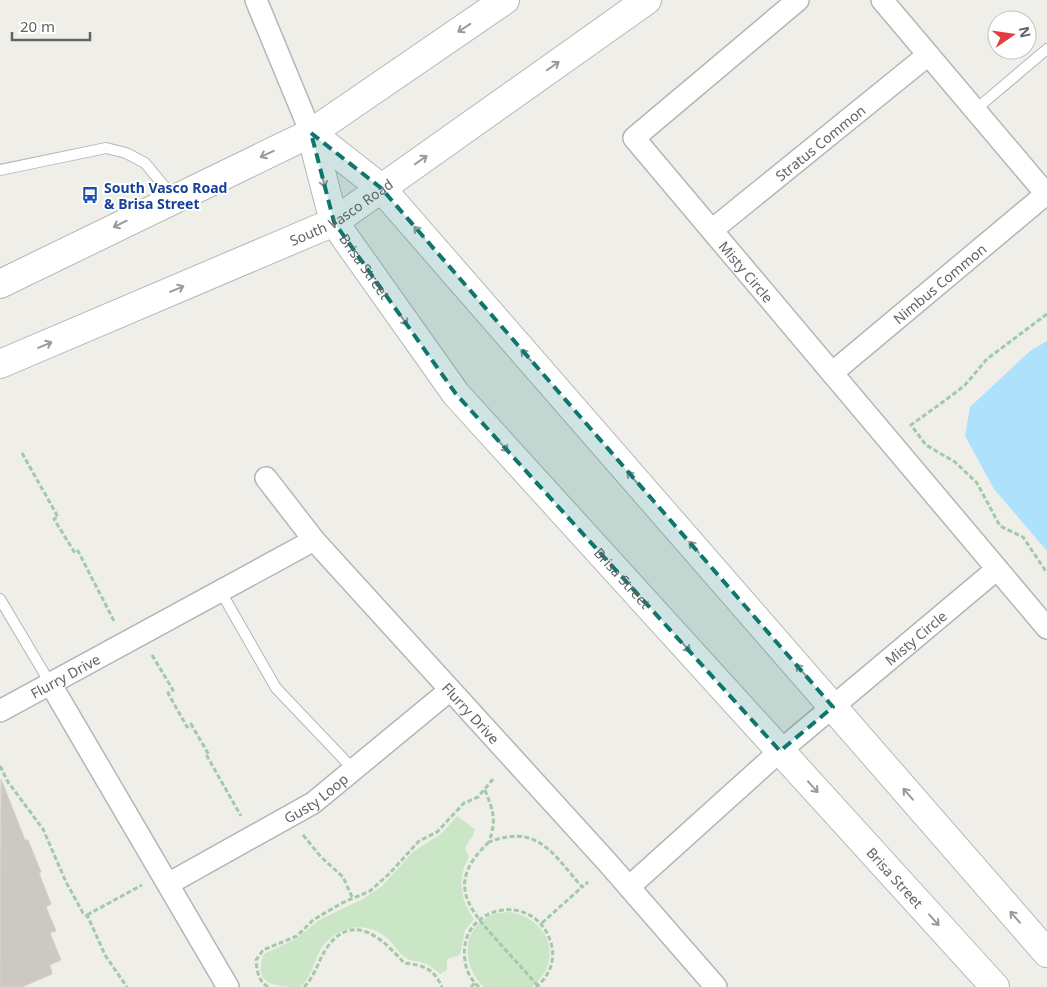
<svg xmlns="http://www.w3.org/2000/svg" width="1047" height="987" viewBox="0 0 1047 987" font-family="'Noto Sans',sans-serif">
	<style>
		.green { fill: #cae6c6 }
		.water { fill: #aee1fb }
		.building { fill: #ccc9c4; stroke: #d5cfc7 }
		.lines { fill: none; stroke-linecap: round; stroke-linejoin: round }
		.lane-casing { stroke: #b3b6b9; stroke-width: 12 }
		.street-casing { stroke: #b3b6b9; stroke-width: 24 }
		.secondary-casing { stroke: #b4b8bc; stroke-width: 30 }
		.path { stroke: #a1caa8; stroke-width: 3; stroke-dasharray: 5 2.5; stroke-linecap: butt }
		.lane { stroke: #fff; stroke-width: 10 }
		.street { stroke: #fff; stroke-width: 21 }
		.secondary { stroke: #fff; stroke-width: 28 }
		.oneway { stroke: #979a9c }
		.marked { fill: #0f766e; fill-opacity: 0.2; stroke: #0f766e; stroke-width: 4; stroke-dasharray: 10 6; stroke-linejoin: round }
		.labels { text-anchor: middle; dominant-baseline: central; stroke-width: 4; stroke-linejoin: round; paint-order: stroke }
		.street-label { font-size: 14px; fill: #5f6467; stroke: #fff }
		.transit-label { font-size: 14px; font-weight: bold; fill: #164399; stroke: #fff; text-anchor: start }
	</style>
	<rect width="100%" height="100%" fill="#f0eee8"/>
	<g class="green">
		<path d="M457,816L475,829C473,838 467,842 465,849L469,857C457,877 460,900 474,919L465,930L460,955L447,959V970L440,974C434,969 428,964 421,962C416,961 411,961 406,958C399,954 396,947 391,942C372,921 342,923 324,945C313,958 315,973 300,987C277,987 251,985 264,954L296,939L319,920L363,899L382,886L414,851L441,834Z"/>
		<path d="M511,912C550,920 564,960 532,987H484C465,970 459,935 485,919C493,913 502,913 511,912Z"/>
	</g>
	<path class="water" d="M1047,341V551L994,489L965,436L970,407L1030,351Z"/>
	<path class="building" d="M1,779L25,840H28L41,872L39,873L51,904L46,907L56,931L50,933L61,960L50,965L52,974L22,987H0Z"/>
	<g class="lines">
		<g class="lane-casing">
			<g id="lane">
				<path d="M975,110L1047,49"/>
				<path d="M0,170L106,148L126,153L145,163L174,198"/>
				<path d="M221,592L276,688L354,770"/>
				<path d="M0,599L50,683"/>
			</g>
		</g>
		<g class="street-casing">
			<g id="street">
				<path d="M256,0L311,133"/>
				<path id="s1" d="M798,0L634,138L1047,628"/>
				<path d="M882,0L1047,195"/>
				<path id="s2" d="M712,230L928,55"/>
				<path id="s3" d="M832,373L1046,194"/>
				<path id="s4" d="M266,478L314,540L608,863L716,987"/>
				<path d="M50,683L228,987"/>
				<path id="s5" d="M0,711L314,540"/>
				<path id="s6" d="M168,884L313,803L450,690"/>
				<path id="s7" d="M629,887L780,751L997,569"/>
			</g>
		</g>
		<g class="secondary-casing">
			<g id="secondary">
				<path id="s8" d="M311,133L334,222L456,394L995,987"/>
				<path d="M311,133L381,188L1047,953"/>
				<path d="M0,284L311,133L505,0"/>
				<path id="s9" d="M0,364L334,222L647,0"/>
			</g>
		</g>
		<g class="path">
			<path d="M1047,314L987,359L965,385L951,396L911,425L926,445L955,462L977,483L1000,526L1023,537L1047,573"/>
			<path d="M22,453L58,517L54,519L75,553L78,551L114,621"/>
			<path d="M152,655L173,690L168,693L187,727L191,724L209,755L207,756L241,816"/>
			<path d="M0,766L8,782L43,829L66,882L83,913L88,917L105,955L127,987"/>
			<path d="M485,790C493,811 497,819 489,842C538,823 553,854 582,887L588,882"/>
			<path d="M303,835L321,857L343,877L353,899"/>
			<path d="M489,842C450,879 462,902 495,938C509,954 524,970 539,987"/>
			<path d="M87,915L142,885"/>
			<path d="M542,923L582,887"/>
			<path d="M268,987C258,981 257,970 256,960L263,950L297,936L313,920L342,903L370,891L389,874L419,841L437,832L464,803L478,797L493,779"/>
			<path d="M304,987C316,975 318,960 328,946C354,911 384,940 404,963C424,965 434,969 442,987"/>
			<path d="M471,987L475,983"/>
			<path d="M479,987C472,981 466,971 465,961C456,904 539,888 552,947C555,962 548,978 536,987"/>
		</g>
		<use href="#lane" class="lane"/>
		<use href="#street" class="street"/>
		<use href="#secondary" class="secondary"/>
	</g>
	<defs><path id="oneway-shaft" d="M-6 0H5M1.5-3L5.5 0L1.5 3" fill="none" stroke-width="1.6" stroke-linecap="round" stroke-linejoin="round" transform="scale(1.25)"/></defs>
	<g class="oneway">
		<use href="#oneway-shaft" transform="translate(464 28) rotate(146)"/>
		<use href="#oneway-shaft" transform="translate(553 66) rotate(-35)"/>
		<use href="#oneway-shaft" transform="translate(267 154) rotate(155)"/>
		<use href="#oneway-shaft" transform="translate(421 160) rotate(-35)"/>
		<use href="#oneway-shaft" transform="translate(323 180) rotate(76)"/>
		<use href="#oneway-shaft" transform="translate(120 224) rotate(154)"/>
		<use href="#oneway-shaft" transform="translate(419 232) rotate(-131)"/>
		<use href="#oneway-shaft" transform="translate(177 289) rotate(-23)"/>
		<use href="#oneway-shaft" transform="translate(403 319) rotate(54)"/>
		<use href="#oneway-shaft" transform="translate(45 345) rotate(-23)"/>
		<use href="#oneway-shaft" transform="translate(526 355) rotate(-131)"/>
		<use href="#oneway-shaft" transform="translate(503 446) rotate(48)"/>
		<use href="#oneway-shaft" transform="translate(632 477) rotate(-131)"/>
		<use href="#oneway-shaft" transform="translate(694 547) rotate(-131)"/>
		<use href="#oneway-shaft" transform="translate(685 646) rotate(48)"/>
		<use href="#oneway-shaft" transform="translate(801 670) rotate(-131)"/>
		<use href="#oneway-shaft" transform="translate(813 787) rotate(48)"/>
		<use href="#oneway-shaft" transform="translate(908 794) rotate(-131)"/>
		<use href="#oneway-shaft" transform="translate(1015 917) rotate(-131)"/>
		<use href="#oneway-shaft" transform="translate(934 920) rotate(48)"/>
	</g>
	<path class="marked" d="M311,133L381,188L833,707L780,751L456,394L334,222Z"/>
	<defs>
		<g id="bus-bare" transform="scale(1.35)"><path d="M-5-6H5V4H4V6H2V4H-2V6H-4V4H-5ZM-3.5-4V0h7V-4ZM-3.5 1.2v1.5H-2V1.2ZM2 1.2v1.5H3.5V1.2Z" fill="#1a4fb4" stroke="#fff" stroke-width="2.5" paint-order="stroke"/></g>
	</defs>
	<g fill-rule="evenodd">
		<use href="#bus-bare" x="90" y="195"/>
	</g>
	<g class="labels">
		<g class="street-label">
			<text stroke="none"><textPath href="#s2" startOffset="139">Stratus Common</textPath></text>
			<text stroke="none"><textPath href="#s9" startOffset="374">South Vasco Road</textPath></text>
			<text stroke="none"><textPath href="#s8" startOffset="146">Brisa Street</textPath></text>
			<text stroke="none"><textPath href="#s1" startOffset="389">Misty Circle</textPath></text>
			<text stroke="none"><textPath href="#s3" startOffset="140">Nimbus Common</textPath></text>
			<text stroke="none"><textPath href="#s8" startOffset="551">Brisa Street</textPath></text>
			<text stroke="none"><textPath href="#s7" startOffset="380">Misty Circle</textPath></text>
			<text stroke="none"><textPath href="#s5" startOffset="74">Flurry Drive</textPath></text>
			<text stroke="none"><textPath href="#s4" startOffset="312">Flurry Drive</textPath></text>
			<text stroke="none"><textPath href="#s6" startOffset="171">Gusty Loop</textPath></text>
			<text stroke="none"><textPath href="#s8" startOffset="956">Brisa Street</textPath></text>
		</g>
		<g class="transit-label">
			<text x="104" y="187">South Vasco Road<tspan x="104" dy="16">&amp; Brisa Street</tspan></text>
		</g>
	</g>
	<g transform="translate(1012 35) rotate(77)"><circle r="24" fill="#ffffff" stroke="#bfc1c2"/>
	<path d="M0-4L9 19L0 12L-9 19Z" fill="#e23d41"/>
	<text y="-8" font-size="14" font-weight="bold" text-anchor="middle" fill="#5f6467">N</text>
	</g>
	<path d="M12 32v8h78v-8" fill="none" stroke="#5f6467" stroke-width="2.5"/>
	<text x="20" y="32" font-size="15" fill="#5f6467" stroke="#ffffff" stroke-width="4" paint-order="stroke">20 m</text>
</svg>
